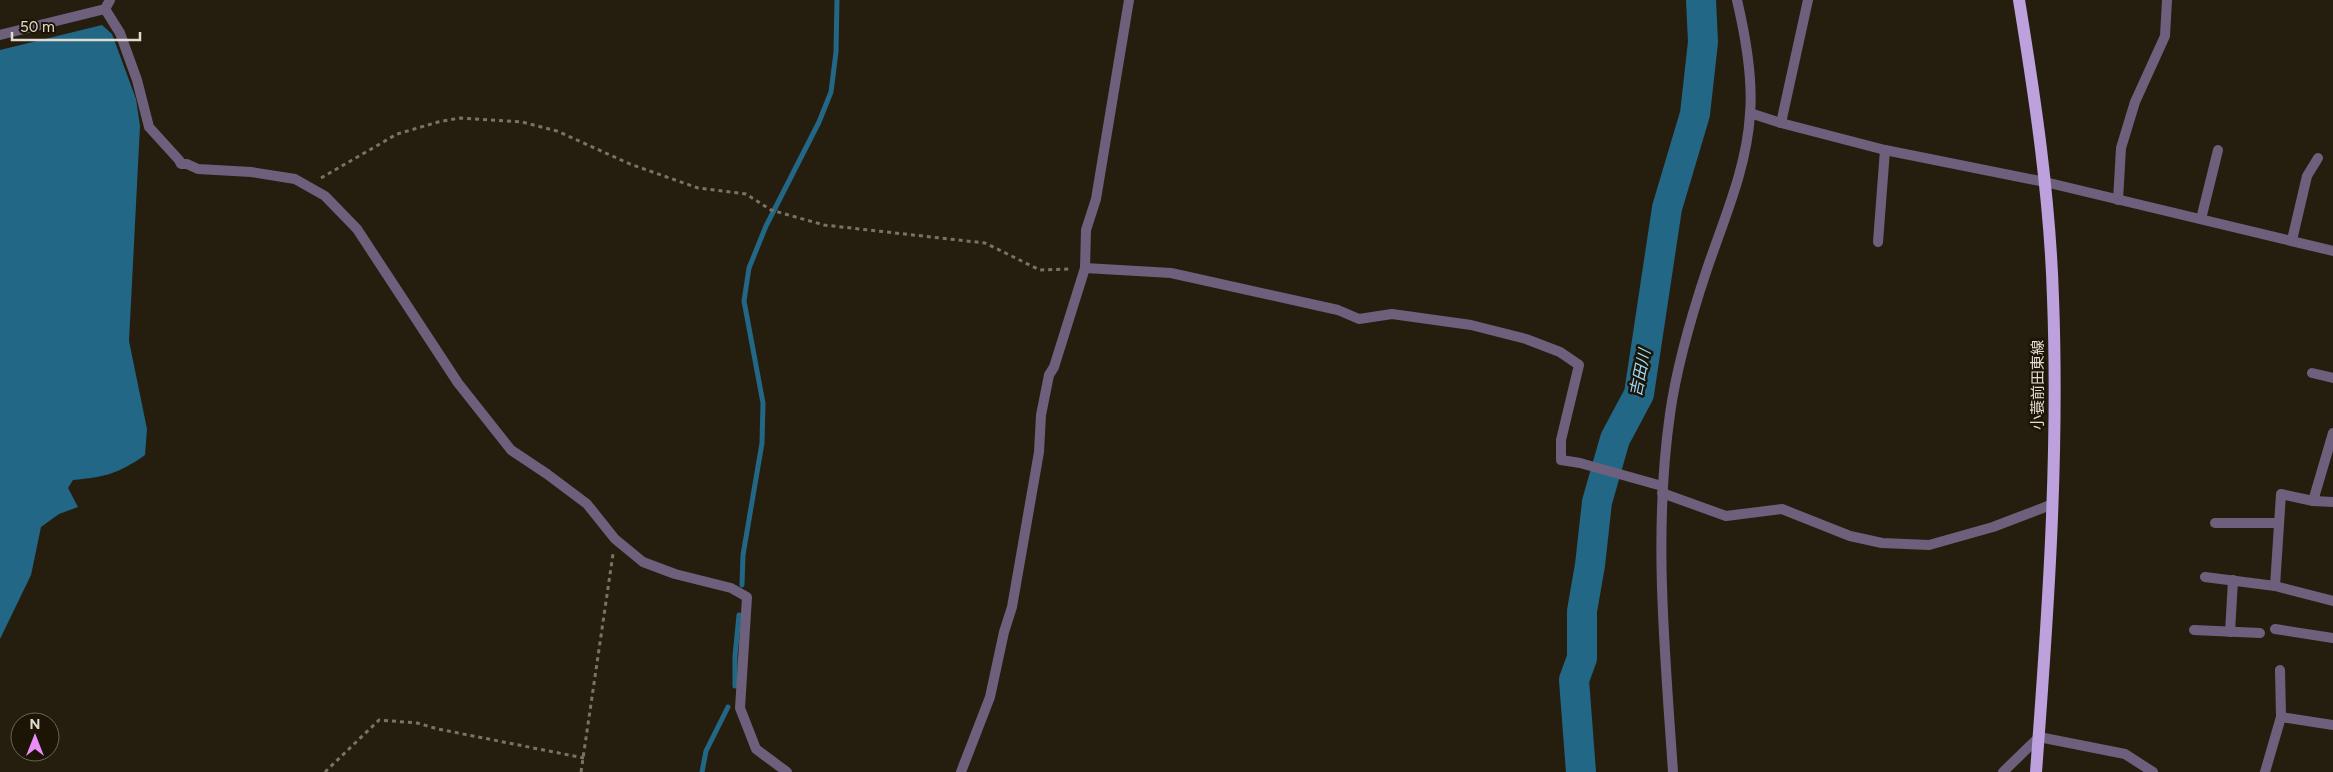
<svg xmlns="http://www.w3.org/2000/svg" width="2333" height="772" viewBox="0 0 2333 772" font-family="Figtree,'Noto Sans JP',sans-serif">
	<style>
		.water { fill: #226786 }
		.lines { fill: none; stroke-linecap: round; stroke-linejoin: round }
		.stream { stroke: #226786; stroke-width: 5 }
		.river { stroke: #226786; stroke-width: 30 }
		.path { stroke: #797366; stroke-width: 3; stroke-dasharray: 4 4; stroke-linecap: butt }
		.street { stroke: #6d607d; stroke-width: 10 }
		.primary { stroke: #bca1dd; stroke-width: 12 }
		.labels { text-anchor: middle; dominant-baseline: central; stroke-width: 5; stroke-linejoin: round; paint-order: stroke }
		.street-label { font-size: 15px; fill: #e1dcd2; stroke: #1c1506 }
		.water-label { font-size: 16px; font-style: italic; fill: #99dafc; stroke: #1c1506 }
	</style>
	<rect width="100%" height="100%" fill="#251e0e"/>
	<path class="water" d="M102,25L112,34L136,99L140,126L129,341L147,429L145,455C118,474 105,477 73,480L68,488L78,507L59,514L41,527L31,575L0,639V50Z"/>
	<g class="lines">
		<g class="stream">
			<path d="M742,585L743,555L762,443L763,403L744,301L749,268L766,226L819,122L831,92L836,52L837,0"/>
			<path d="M735,686V656L739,615"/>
			<path d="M702,772L706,751L728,707"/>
		</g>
		<path class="river" d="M1581,772L1574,680L1582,658V611L1590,565L1597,502L1615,439L1639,394L1667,208L1695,114L1703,42L1701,0"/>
		<g class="path">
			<path d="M321,178L397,134L438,122L460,118L522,122L557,131L630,164L698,188L746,194L771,210L824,225L985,243L1040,270L1071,269"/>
			<path d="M325,772L379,720L417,723L438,729L584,758"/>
			<path d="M581,772L613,554"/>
		</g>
		<g class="street">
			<path d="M105,9L120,33L137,80L149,127L179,160L181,164H187L198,169L251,172L295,179L325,196L357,229L458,383L511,450L547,474L587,504L615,539L643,562L675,574L731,588L747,597L740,708L756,749L787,772"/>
			<path d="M0,35L105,9L110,0"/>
			<path d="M1750,113L1781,123L1885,150L2045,182L2333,251"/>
			<path d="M1781,123L1808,0"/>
			<path d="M2118,200L2121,148L2135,102L2165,36L2167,0"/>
			<path d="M2201,219L2218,150"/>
			<path d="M2292,240L2307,176L2318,158"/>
			<path d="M1878,242L1885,150"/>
			<path d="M1085,268L1171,273L1338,310L1359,319L1392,314L1471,325L1526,339L1560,352L1579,365L1561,440V460L1580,463L1662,486"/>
			<path d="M2312,373L2333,378"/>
			<path d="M1662,493L1726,516L1782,509L1850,536L1882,543L1929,545L1993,527L2053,504"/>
			<path d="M2313,501L2333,433"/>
			<path d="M2215,523H2279"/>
			<path d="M2205,577L2275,586L2333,601"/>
			<path d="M2275,586L2281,494L2313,501L2333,502"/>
			<path d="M2275,629L2333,638"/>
			<path d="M2194,630L2260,633"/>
			<path d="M2230,632L2233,580"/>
			<path d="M2281,717L2333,725"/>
			<path d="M961,772L990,697L1004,632L1012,607L1039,452L1041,415L1049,375L1054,367L1085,268L1086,230L1096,199L1129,0"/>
			<path d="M1673,772C1665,652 1653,533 1670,414C1677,364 1691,317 1707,269C1724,219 1747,167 1750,114C1753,79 1745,34 1737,0"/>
			<path d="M2003,772L2039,737L2125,754L2153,772"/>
			<path d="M2265,772L2281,717L2280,670"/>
		</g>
		<path class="primary" d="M2019,0C2035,98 2050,198 2053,298C2059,456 2048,614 2036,772"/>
	</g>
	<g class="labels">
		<g class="street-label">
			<text transform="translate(2038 385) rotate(-90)">小蓑前田東線</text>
		</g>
		<g class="water-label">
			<text transform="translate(1640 373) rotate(-78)">吉田川</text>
		</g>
	</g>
	<g transform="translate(35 737)"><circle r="24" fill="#1c1506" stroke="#6b6558"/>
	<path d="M0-4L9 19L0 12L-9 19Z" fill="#ec8cfa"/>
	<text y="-8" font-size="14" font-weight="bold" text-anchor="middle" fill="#e1dcd2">N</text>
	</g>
	<path d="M12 32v8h128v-8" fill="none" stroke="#e1dcd2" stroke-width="2.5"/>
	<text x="20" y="32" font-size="15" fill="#e1dcd2" stroke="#1c1506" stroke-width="4" paint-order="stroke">50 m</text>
</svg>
